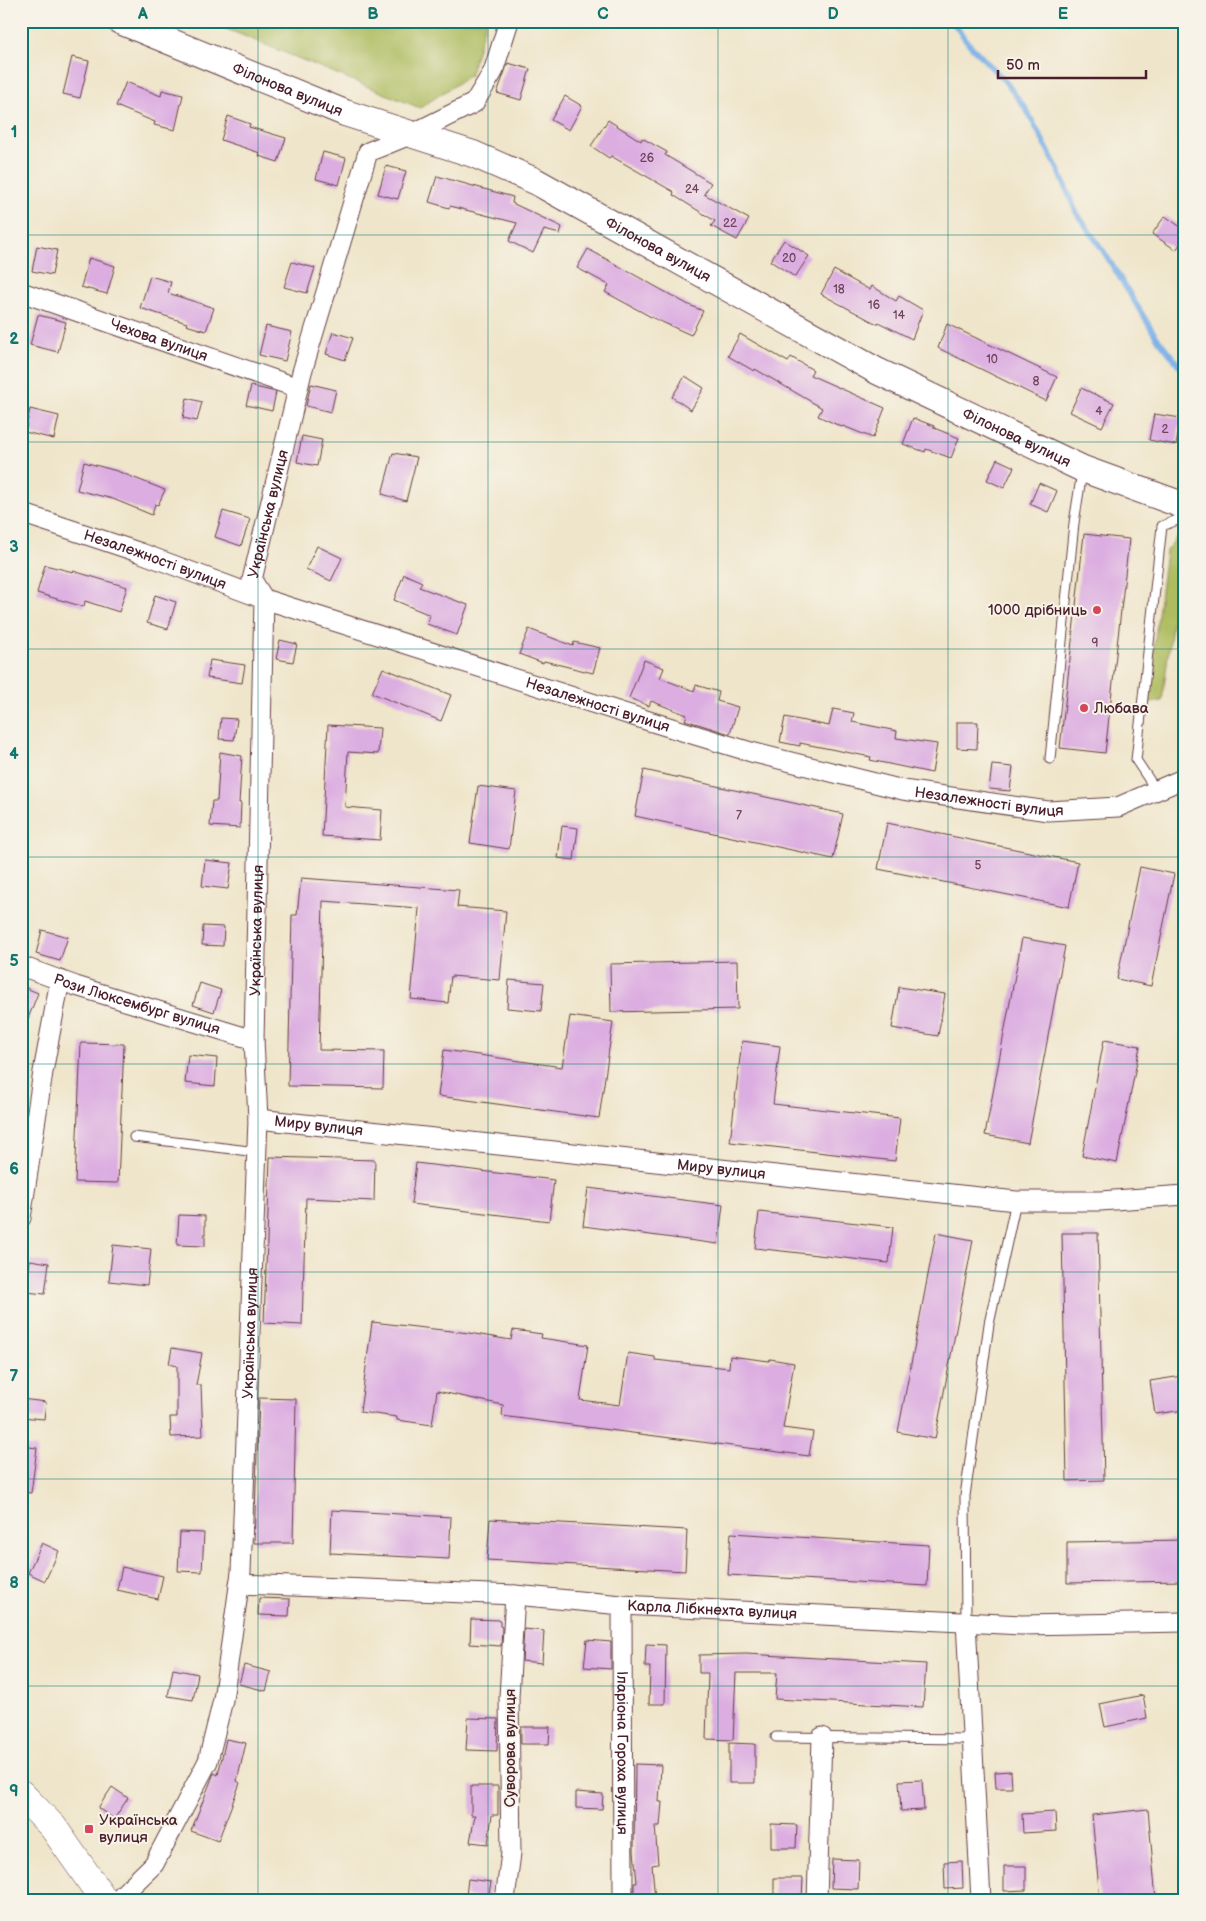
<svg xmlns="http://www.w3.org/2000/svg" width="1206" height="1921" viewBox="0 0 1206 1921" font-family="'Balsamiq Sans',sans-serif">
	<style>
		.green { fill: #aebc5f; stroke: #7c6e45 }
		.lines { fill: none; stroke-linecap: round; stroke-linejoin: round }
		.stream { stroke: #7ab0e8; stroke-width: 5.5 }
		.building { fill: #dcade1 }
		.lane-casing { stroke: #633d43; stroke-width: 11 }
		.street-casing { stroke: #633d43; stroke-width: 21 }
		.secondary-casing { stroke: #633d43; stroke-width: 28 }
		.primary-casing { stroke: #633d43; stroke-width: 29 }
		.lane { stroke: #fff; stroke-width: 9 }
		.street { stroke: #fff; stroke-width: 19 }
		.secondary { stroke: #fff; stroke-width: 26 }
		.primary { stroke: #fff; stroke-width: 28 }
		.grid { fill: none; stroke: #0f766e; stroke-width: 1; stroke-opacity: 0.55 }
		.poi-dot { fill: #d1495b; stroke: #f7f3e8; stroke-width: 2 }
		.labels { text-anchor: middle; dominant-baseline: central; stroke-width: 4; stroke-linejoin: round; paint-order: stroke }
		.number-label { font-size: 12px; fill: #6e4258 }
		.street-label { font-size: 15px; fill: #4a1f2b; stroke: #f7f3e8 }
		.poi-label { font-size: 15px; fill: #4a1f2b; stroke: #f7f3e8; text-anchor: start }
		.neatline { fill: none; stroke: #0f766e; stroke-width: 2 }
		.grid-label { font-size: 16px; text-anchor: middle; font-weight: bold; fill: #0f766e }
	</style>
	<rect width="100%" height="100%" fill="#f7f3e8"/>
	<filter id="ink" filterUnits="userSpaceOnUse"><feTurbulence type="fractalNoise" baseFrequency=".02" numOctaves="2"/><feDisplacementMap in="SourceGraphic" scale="10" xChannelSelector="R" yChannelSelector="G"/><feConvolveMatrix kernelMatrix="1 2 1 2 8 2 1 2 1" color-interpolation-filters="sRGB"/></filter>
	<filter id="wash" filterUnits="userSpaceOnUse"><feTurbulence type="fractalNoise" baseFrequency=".0096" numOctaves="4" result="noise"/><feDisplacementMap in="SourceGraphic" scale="20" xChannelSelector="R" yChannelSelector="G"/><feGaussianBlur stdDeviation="1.12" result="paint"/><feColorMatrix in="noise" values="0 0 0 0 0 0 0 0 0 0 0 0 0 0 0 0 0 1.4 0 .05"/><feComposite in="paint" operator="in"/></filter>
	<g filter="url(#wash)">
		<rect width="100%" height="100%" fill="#efe5ca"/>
		<g class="green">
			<path d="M207,21H486L470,75L420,108Z"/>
			<path d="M1177,537L1183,543L1162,701L1147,702L1166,551Z"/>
		</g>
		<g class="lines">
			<path class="stream" d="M952,21L968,43L1004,80L1026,109L1059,171L1076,212L1104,252L1155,335L1185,373"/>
		</g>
		<g id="blocks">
			<g class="building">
				<path d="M72,57L89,61L80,98L63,94Z"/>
				<path d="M508,63L530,69L521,100L497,93Z"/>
				<path d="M126,82L161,96L162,90L183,95L175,130L154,125L155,122L116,106Z"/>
				<path d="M565,96L582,106L569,130L551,120Z"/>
				<path d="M228,116L250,124L249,127L286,138L278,162L259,156L260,153L221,140Z"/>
				<path d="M608,120L641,141L642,138L667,152L665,155L711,183L704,194L749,219L737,240L711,226L715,221L673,195L674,192L611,156L609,158L591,146Z"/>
				<path d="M323,152L346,158L339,185L316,179Z"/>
				<path d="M386,166L406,171L398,199L378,194Z"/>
				<path d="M437,176L513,197L512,203L562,227L560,234L544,230L533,253L509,241L517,223L450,206L449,208L429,202Z"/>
				<path d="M1165,216L1185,230V237L1176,250L1152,234Z"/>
				<path d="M784,240L809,256L795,277L770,261Z"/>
				<path d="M37,246L57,250L52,275L32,271Z"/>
				<path d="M588,249L687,304L703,311L691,335L653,318L605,292L609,285L577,268Z"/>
				<path d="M89,258L115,266L107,294L81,287Z"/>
				<path d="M292,262L315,268L307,293L284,287Z"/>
				<path d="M834,270L870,290L872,286L896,301L899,296L923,310L912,339L878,322L877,324L821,294Z"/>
				<path d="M150,276L171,282L168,293L214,308L206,331L186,325L187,323L140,308Z"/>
				<path d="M38,315L66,322L58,352L30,345Z"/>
				<path d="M947,324L1057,377L1046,401L938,348Z"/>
				<path d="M266,326L292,332L285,361L259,355Z"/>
				<path d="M333,332L353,338L345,360L326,354Z"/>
				<path d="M740,334L788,362L791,357L813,370L810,375L885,408L873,438L843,426L842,427L818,416L822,408L755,369L754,371L728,356Z"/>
				<path d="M685,376L704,388L691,410L672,397Z"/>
				<path d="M311,384L336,390L331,412L306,406Z"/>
				<path d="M251,386L276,392L272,411L246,405Z"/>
				<path d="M1081,388L1114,403L1102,427L1070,412Z"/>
				<path d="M187,398L202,402L197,421L183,418Z"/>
				<path d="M30,409L59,416L54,439L25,432Z"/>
				<path d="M1154,414L1181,418L1176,445L1149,440Z"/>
				<path d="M913,418L934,426V428L959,438L951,458L926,449L925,452L903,444Z"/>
				<path d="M302,436L322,440L317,466L297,462Z"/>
				<path d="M393,453L417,457L406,501L382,494Z"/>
				<path d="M997,459L1014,467L1004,488L987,480Z"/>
				<path d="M84,462L117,471L165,490L158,505L155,504L152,515L113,499L77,490Z"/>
				<path d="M1039,483L1057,491L1048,512L1030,504Z"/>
				<path d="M223,511L250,519L241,546L215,537Z"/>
				<path d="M1084,534L1129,539L1105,753L1060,748Z"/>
				<path d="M317,546L342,558L331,581L306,569Z"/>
				<path d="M45,565L73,572V571L127,587L119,612L85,601L84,607L37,593Z"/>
				<path d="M404,574L422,582L419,587L468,605L457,635L427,624L430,615L394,600Z"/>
				<path d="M155,595L176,602L168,629L147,623Z"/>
				<path d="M529,629L573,646L574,642L600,648L593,673L544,661L543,663L519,654Z"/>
				<path d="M280,640L297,644L293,662L276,659Z"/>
				<path d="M210,660L245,665L242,683L207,678Z"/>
				<path d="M644,660L664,668L660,678L694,691L696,685L719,692L717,701L738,707L730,734L685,720L687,715L651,701L649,706L629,698Z"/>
				<path d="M383,668L451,695L441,721L372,693Z"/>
				<path d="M833,709L854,713L852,722L897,731L896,738L937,744L932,773L870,760L871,757L800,743V746L780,742L785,717L829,726Z"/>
				<path d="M221,718L237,719L234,740L219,739Z"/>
				<path d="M957,722H978L977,749L957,748Z"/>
				<path d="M328,725L380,728L378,754L348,752L345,807L382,810L380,840L322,836Z"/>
				<path d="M220,752L242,756L239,803H241L240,828L210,826L212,801H217Z"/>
				<path d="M992,765L1013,767L1010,791L989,789Z"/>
				<path d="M644,770L843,814L833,859L635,816Z"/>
				<path d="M478,786L516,791L509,849L470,843Z"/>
				<path d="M887,823L1078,862L1069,907L878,869Z"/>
				<path d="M562,826L578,828L574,860L558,858Z"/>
				<path d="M205,860L232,863L228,889L202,886Z"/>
				<path d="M1140,867L1174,874L1151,986L1117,979Z"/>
				<path d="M301,878L459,890L457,907L506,911L500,980L451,976L448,1003L411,999L419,908L323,901L319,1050L384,1051L383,1088L288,1086L292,915H297Z"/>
				<path d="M203,926L224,927L223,946L202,945Z"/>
				<path d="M42,930L68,937L60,961L36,954Z"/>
				<path d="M1022,938L1065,946L1028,1143L985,1135Z"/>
				<path d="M737,961L738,1009L611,1012L610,964Z"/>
				<path d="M509,980L544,983L541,1011L507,1008Z"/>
				<path d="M200,983L221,990L214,1012L193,1005Z"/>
				<path d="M21,986L38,993L22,1034H21Z"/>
				<path d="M899,987L945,994L938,1036L892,1028Z"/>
				<path d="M570,1016L613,1022L599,1118L438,1096L444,1050L562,1067Z"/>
				<path d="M1104,1040L1140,1046L1117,1163L1082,1156Z"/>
				<path d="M742,1041L780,1046L773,1104L900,1118L895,1161L730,1142Z"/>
				<path d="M81,1043L124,1044L118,1183L75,1182Z"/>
				<path d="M188,1055L217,1058L215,1086L185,1083Z"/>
				<path d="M270,1157L375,1160L374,1201L306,1198L302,1325L264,1323Z"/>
				<path d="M416,1163L554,1180L549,1221L411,1204Z"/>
				<path d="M588,1188L723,1205L718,1244L583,1226Z"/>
				<path d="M759,1212L893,1227L889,1263L755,1248Z"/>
				<path d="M179,1215L205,1216V1246L177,1245Z"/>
				<path d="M936,1233L973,1240L935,1439L898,1432Z"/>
				<path d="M1062,1233H1098L1104,1480L1067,1481Z"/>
				<path d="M113,1245L151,1249L147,1285L109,1281Z"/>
				<path d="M30,1260L49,1263L45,1294L26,1292Z"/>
				<path d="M372,1322L469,1333L511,1340L513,1330L542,1334L541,1338L588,1345L580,1400L620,1405L628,1353L655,1357V1360L729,1368L730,1356L769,1361L770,1359L794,1363L783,1428L813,1432L809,1456L502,1416L503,1405L437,1391L432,1425L397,1420V1417L360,1412Z"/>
				<path d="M172,1348L202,1353L196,1385H201L203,1436L171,1437L170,1417H177V1366L169,1364Z"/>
				<path d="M1182,1376L1185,1410L1155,1414L1150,1381Z"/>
				<path d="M259,1398L296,1399L293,1543H254Z"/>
				<path d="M21,1399L46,1402L44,1419L21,1417Z"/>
				<path d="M21,1446L37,1448L31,1493L21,1492Z"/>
				<path d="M332,1510L451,1517L449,1559L330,1553Z"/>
				<path d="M490,1519L687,1530L685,1571L487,1560Z"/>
				<path d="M180,1532L204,1533L202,1572L178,1571Z"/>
				<path d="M731,1533L929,1545L927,1586L728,1575Z"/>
				<path d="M1185,1540V1581L1067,1583V1542Z"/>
				<path d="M42,1543L59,1551L45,1581L28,1573Z"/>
				<path d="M122,1567L163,1576L158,1599L117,1590Z"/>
				<path d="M259,1598L290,1599L289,1616L258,1615Z"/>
				<path d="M471,1619L500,1620V1626L502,1627L501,1646L470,1644Z"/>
				<path d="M524,1629L544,1631L542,1663L522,1661Z"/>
				<path d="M587,1640L611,1642V1669L584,1667Z"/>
				<path d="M646,1644L666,1645L665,1704H649L650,1667H645Z"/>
				<path d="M746,1654L926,1664L923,1707L775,1699L777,1673H736L733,1740L706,1739L708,1673H699V1655Z"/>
				<path d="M244,1665L271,1672L266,1691L239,1684Z"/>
				<path d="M173,1669L198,1674L193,1700L168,1696Z"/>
				<path d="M1143,1695L1147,1718L1105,1727L1100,1704Z"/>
				<path d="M468,1718L498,1719L497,1751L466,1750Z"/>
				<path d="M521,1727H550L549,1744H521Z"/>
				<path d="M226,1739L246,1743L237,1781L240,1783L218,1841L191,1831L214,1773L218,1775Z"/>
				<path d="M729,1743L755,1744V1783H729Z"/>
				<path d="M635,1764L661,1765L659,1802H662L660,1826H655L658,1864L652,1865L655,1900H634V1883H637L634,1851Z"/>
				<path d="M1011,1771L1012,1788H996L995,1772Z"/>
				<path d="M922,1780L924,1810L901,1811L899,1781Z"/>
				<path d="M471,1786H498V1815H492L488,1844L470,1842L475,1815H471Z"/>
				<path d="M112,1787L128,1798L114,1819L98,1808Z"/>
				<path d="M576,1792L603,1794L602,1809L576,1808Z"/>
				<path d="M1148,1809L1156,1900H1100L1092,1815Z"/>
				<path d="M1055,1812L1056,1831L1023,1833L1022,1814Z"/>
				<path d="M771,1824L797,1825L796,1848H771Z"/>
				<path d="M832,1859L859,1860L858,1889L831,1888Z"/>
				<path d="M962,1861L963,1888L945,1889L944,1862Z"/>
				<path d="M1004,1866H1026V1890L1004,1891Z"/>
				<path d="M774,1878H803L802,1900H774Z"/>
				<path d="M468,1879L491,1882L488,1899L466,1896Z"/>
			</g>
		</g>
	</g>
	<g filter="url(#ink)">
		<use href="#blocks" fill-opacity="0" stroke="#633d43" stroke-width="1"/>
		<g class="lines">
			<g class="lane-casing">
				<g id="lane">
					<path d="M1050,759L1074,523L1082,472"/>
					<path d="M1156,790L1136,760L1162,526L1185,517"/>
					<path d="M134,1137L257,1152"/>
					<path d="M966,1622L965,1496L989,1324L1016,1201"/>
					<path d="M776,1737L972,1739"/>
				</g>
			</g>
			<g class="street-casing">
				<g id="street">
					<path id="s1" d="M21,292L298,388"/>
					<path id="s2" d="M21,513L141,553L264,599L649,721L751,752L903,790L1048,811L1118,807L1185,778"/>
					<path id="s3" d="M21,966L76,986L254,1040"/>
					<path id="s4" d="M258,1119L1016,1201H1100L1185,1195"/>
					<path d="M21,1218L43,1072L60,980"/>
					<path id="s5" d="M239,1584L515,1595L622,1605L1022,1625L1185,1622"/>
					<path id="s6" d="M622,1605L623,1900"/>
					<path d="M966,1622L981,1900"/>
					<path id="s7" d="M117,1900L154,1864L208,1761L223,1700L241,1572L258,1119L254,1040L264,599L252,580L302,372L368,152L412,134L474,103L493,72L509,21"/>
					<path d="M505,1900L511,1853L509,1697L515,1595"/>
					<path d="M817,1900L822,1737"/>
				</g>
			</g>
			<g class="secondary-casing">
				<g id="secondary">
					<path id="s8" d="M120,21L345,113L473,154L535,181L877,371L1083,469L1185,506"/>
				</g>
			</g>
			<g class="primary-casing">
				<path id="primary" d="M21,1794L53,1827L104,1900"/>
			</g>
			<use href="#lane" class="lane"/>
			<use href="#street" class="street"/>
			<use href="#secondary" class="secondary"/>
			<use href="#primary" class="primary"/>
		</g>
	</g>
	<path class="grid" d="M258,21V1900M488,21V1900M718,21V1900M948,21V1900M21,235H1185M21,442H1185M21,649H1185M21,857H1185M21,1064H1185M21,1272H1185M21,1479H1185M21,1686H1185"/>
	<g class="poi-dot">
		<circle cx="1097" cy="610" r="5"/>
		<circle cx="1084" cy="708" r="5"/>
		<rect x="84" y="1824" width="10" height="10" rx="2.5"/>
	</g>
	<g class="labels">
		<g class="number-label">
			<text x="647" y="158">26</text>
			<text x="692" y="189">24</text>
			<text x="730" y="223">22</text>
			<text x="789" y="258">20</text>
			<text x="839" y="289">18</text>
			<text x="874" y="305">16</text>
			<text x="899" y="315">14</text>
			<text x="992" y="359">10</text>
			<text x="1036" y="381">8</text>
			<text x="1099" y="411">4</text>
			<text x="1165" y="429">2</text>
			<text x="1095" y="643">9</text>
			<text x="739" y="815">7</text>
			<text x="978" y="865">5</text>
		</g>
		<g class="street-label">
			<text stroke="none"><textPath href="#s8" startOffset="181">Філонова вулиця</textPath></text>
			<text stroke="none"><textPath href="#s8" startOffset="586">Філонова вулиця</textPath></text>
			<text stroke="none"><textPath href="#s1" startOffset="146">Чехова вулиця</textPath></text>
			<text stroke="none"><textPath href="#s8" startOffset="991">Філонова вулиця</textPath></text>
			<text stroke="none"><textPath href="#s7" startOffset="1424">Українська вулиця</textPath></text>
			<text stroke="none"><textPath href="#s2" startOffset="142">Незалежності вулиця</textPath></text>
			<text stroke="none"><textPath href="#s2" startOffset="608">Незалежності вулиця</textPath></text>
			<text stroke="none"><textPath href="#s2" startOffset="1012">Незалежності вулиця</textPath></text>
			<text stroke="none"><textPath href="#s7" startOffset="1002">Українська вулиця</textPath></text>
			<text stroke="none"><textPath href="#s3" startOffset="122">Рози Люксембург вулиця</textPath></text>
			<text stroke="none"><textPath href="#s4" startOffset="61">Миру вулиця</textPath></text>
			<text stroke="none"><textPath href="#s4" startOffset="466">Миру вулиця</textPath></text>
			<text stroke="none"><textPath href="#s7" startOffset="599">Українська вулиця</textPath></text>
			<text stroke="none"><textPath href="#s5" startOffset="474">Карла Лібкнехта вулиця</textPath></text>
			<text transform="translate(510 1748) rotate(-90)">Суворова вулиця</text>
			<text stroke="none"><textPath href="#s6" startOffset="148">Іларіона Гороха вулиця</textPath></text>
		</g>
		<g class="poi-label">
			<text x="1087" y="610" text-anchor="end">1000 дрібниць</text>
			<text x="1094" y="708">Любава</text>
			<text x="99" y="1820">Українська<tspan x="99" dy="17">вулиця</tspan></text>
		</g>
	</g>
	<rect width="1206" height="1921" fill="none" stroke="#f7f3e8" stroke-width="55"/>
	<path d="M998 70v8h148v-8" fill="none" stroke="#4a1f2b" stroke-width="2.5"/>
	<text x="1006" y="70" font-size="15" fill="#4a1f2b" stroke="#f7f3e8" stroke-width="4" paint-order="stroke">50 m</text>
	<rect x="28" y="28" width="1150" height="1866" class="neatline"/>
	<g class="grid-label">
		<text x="143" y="19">A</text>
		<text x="373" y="19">B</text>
		<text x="603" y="19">C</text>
		<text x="833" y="19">D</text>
		<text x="1063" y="19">E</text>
		<text x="14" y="137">1</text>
		<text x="14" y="344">2</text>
		<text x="14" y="552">3</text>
		<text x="14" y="759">4</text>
		<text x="14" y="966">5</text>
		<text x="14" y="1174">6</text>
		<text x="14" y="1381">7</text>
		<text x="14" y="1588">8</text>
		<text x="14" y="1796">9</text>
	</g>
</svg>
